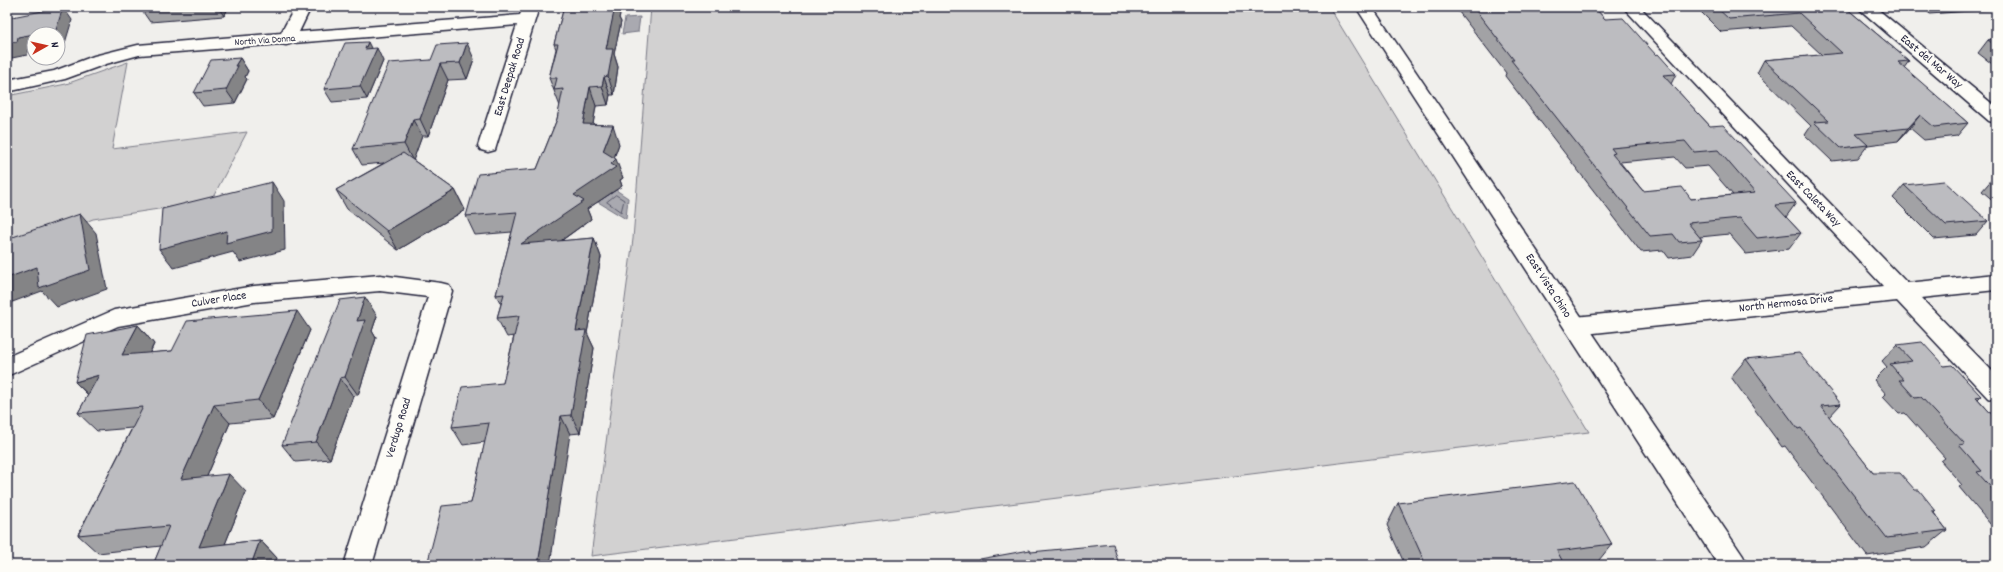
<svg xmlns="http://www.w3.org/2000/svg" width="2003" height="572" viewBox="0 0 2003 572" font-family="Dekko,sans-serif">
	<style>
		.green { fill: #d2d1d1; stroke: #7a7a86 }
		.water { fill: #a9a9b0; stroke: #737381 }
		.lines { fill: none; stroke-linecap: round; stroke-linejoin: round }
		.shore { stroke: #58586a; stroke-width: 1 }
		.minor-casing { stroke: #22223b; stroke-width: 3 }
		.primary-casing { stroke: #22223b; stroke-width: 3 }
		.minor { fill: #fdfcf7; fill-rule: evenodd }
		.primary { fill: #fdfcf7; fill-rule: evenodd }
		.wall { fill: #a2a2a5; stroke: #22223b; fill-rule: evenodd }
		.shaded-wall { fill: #848486; stroke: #22223b }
		.building { fill: #bcbcc0; stroke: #22223b; fill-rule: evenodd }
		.labels { text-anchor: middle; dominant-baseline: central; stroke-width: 4; stroke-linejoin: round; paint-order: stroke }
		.far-street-label { font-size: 10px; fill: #22223b; stroke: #fdfcf7 }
		.street-label { font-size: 12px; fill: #22223b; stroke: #fdfcf7 }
	</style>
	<rect width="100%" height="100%" fill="#f0efec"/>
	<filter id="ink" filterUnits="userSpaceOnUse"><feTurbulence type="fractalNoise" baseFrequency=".025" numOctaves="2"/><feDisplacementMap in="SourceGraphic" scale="8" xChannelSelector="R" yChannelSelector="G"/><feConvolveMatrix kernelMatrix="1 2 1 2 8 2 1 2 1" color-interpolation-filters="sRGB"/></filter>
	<g filter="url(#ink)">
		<g class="green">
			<path d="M651,7H1329L1589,432L591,556L633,239Z"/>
			<path d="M128,62L112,149L247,132L211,201L93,219L7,254V96L66,84Z"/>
		</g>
		<g class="water">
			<path d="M640,17L638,32L622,34L625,18Z"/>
			<path d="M616,190L628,198L626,219L598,202Z"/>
		</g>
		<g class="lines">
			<path class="shore" d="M616,195L624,200L621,212L607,202Z"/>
			<g class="minor-casing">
				<g id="minor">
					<path d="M295,7H311L299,32L520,15L523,7H539L495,150L488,152L481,150L478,146L517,25L293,43L286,45L281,44L139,55L106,64L65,79L7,92V80L54,71L94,56L138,45L281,33Z"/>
					<path d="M1623,7H1640L1907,283L1996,274V290L1921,298L1996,375V401L1988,398L1897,301L1575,335L1567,332L1564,326L1567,320L1575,317L1883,286Z"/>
					<path d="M1857,7H1875L1996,107V123L1989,121Z"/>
					<path d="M380,275L441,283L449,285L452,291L372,565H344L428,297L380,291L254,302L118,326L7,376V357L114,310L254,286Z"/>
				</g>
			</g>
			<g class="primary-casing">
				<path id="primary" d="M1356,7H1372L1743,556L1747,565H1718Z"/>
			</g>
			<use href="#minor" class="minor"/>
			<use href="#primary" class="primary"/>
		</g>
		<g class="wall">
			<path d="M143,7H233H229L224,16L150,22L141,9Z"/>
			<path d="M564,7H622L619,18L621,22L614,54L618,67L614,95H610L608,105L596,106L593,124L619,144L614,158L623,178L620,180L622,186L587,209L591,219L561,241L594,238L601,257L587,333L594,348L580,433L570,434L471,503L485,442L463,445L452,427L503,383L514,336L507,337L497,318L501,304L496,295L512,232L475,235L466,216L537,169L557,119L560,106L549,78L556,49L554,44Z"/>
			<path d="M1455,7H1594L1605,19L1656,55L1676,74L1671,84L1710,126L1796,203L1786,217L1801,233L1789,249L1746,254L1729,234L1700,237L1702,240L1692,255L1669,258L1663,250L1641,252L1505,76L1506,73ZM1675,157L1685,168L1708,166L1733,195L1691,199L1643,191L1620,162Z"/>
			<path d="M1696,7H1845L1909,61L1904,68L1968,123L1957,136L1924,140L1910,128L1898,141L1868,145L1858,158L1832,161L1805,135L1811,126L1757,73L1764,60L1822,55L1791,26L1721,32Z"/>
			<path d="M1922,7H1996V9L1930,14Z"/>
			<path d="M1996,39V67L1978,53L1988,40Z"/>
			<path d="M371,49L383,61L367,99L332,102L324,89Z"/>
			<path d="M240,58L248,71L245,77L247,79L235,103L203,106L194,93Z"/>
			<path d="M474,59L467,79L448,80L428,136H422L413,160L455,190L465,210L398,250L347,209L336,190L384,163L362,165L353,149L431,60Z"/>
			<path d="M1994,177H1996V203L1982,191Z"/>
			<path d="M1904,185L1988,221L1976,235L1934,239L1893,198Z"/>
			<path d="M377,316L372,331L376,338L358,395L353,396L330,459L296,462L282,445Z"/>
			<path d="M138,325L154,344L150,353L172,351L310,330L273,419L230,423L207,476L246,492L225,544L260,540L277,558L274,565H153L161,546L98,553L78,535L132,428L97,431L78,413L88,395L75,382Z"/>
			<path d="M1897,345L1944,366L1981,396L1978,399L1996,419V524L1991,525L1959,487L1962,485L1941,461L1945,458L1905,413L1899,414L1883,397L1886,394L1874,380L1887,367L1882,361Z"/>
			<path d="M1746,359L1841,404L1829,417L1873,473L1915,490L1936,511L1934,513L1947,530L1926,547L1867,556L1785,446L1782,447L1731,377Z"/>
			<path d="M1398,503L1612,544L1595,565H1405L1387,525Z"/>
		</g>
		<g class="shaded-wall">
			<path d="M63,7L72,20L65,43L58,44V34H34V49L29,50L27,55L7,59V43L18,37Z"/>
			<path d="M218,7H229L224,16Z"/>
			<path d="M614,7H622L619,18L621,22L614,54L618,67L614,95L608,76L606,49Z"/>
			<path d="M368,42L374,54L377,48L383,61L367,99L360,86L365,49Z"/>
			<path d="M467,43L474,59L467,79L460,63Z"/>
			<path d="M240,58L248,71L245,77L247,79L235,103L226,90L235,66Z"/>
			<path d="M440,64L448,80L428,136L420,119Z"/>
			<path d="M604,77L610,95L608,105L602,86Z"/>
			<path d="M590,87L596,106L590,143L583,124Z"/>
			<path d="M1920,115L1910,128L1898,141L1908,128Z"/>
			<path d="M413,120L422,136L413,161L404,144Z"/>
			<path d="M613,125L619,144L612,163L616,159L623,178L620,180L622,186L587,209L591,219L530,263L521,244L574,195L603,151Z"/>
			<path d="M272,182L284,201L285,250L240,262L233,252L174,268L159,249Z"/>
			<path d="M455,190L465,210L398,250L387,231Z"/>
			<path d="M80,214L96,233L107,289L57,307L42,291L7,304V278Z"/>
			<path d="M594,238L601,257L587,333L594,348L580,433L571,415L576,331Z"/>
			<path d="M365,297L377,316L372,331L376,338L358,395L345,377L357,321Z"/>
			<path d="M297,311L310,330L273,419L258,400Z"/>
			<path d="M138,325L154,344L139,374L122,355Z"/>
			<path d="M99,375L94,400L75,382Z"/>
			<path d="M340,378L353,396L330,459L316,442Z"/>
			<path d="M214,405L230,423L198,497L181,479Z"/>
			<path d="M561,416L570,434L550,565H538Z"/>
			<path d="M229,474L246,492L217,564L199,547Z"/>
			<path d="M260,540L277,558L274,565H251Z"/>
		</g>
		<g class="building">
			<path d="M63,7L56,30L18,37L17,42L7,43V18Z"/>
			<path d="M143,7H170L141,9Z"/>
			<path d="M564,7H615L606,49H613L608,76L604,77L602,86L590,87L583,124L613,125L603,151L616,159L611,164L616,167L574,195L584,201L521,244L594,238L576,331L586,330L571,415L561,416L538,565H427L442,506L471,503L489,423L452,427L462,387L503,383L519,316L497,318L504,294L496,295L517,212L466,216L478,174L537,169L557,119L563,89L554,90L557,78H549L558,44H554Z"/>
			<path d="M1473,7H1594L1605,19L1623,18L1656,55L1658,54L1676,74L1663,75L1710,126L1723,125L1796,203L1775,205L1801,233L1757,238L1740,218L1688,223L1702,240L1679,242L1673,234L1650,236L1511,60H1514ZM1685,141L1694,152L1718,150L1755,193L1691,199L1682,187L1643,191L1612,154L1615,153L1611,148Z"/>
			<path d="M1716,7H1845L1909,61L1898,62L1968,123L1934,127L1920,115L1908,128L1856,134L1868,145L1841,148L1814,122L1829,121L1764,60L1842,53L1799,13L1729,19Z"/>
			<path d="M1996,39V46L1988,40Z"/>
			<path d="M368,42L365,49L377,48L360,86L324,89L345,43Z"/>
			<path d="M467,43L460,63L440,64L420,119L413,120L404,144L353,149L389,63L431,60L437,45Z"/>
			<path d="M240,58L235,66H238L226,90L194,93L211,60Z"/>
			<path d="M403,153L455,190L387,231L336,190Z"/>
			<path d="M1944,181L1988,221L1946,225L1904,185Z"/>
			<path d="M272,182V231L226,243L227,231L159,249L162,209Z"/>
			<path d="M80,214L90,270L39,288L37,267L7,278V239Z"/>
			<path d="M365,297L357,321L365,320L345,377L340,378L316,442L282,445L340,300Z"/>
			<path d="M297,311L258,400L214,405L181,479L229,474L199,547L260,540L251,565H153L169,526L78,535L143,407L78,413L99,375L75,382L87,335L138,325L122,355L172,351L187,321Z"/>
			<path d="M1922,342L1944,366L1952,365L1981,396L1976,397L1996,419V493L1977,472L1982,471L1959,445L1965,444L1921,397L1915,398L1899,380H1904L1890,364L1912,361L1897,345Z"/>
			<path d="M1799,353L1841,404L1821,406L1873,473H1900L1915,490H1919L1936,511H1932L1947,530L1887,538L1801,428L1798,429L1746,359Z"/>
			<path d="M1575,481L1612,544L1557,551L1563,562L1545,565H1426L1398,503Z"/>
			<path d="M1113,544L1119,565H981L980,559L1030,550L1031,552Z"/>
		</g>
	</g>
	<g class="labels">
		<g class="far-street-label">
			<text transform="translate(265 41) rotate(-4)">North Via Donna</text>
		</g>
		<g class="street-label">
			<text transform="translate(1931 62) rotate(40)">East del Mar Way</text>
			<text transform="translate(510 77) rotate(-73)">East Deepak Road</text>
			<text transform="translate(1813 199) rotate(46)">East Caleta Way</text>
			<text transform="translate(1548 286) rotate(57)">East Vista Chino</text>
			<text transform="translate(219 300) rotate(-9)">Culver Place</text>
			<text transform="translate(1786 304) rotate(-6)">North Hermosa Drive</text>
			<text transform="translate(399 428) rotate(-73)">Verdugo Road</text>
		</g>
	</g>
	<rect width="2003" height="572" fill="none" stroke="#fdfcf7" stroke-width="24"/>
	<rect x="12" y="12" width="1979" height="548" fill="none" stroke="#22223b" stroke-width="1.5" filter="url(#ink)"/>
	<g transform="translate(46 46) rotate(82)"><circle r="19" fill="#fdfcf7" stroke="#a5a5ac"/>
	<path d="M0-3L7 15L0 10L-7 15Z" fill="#c8321e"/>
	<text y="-6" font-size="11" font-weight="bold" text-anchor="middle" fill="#22223b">N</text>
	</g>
</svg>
